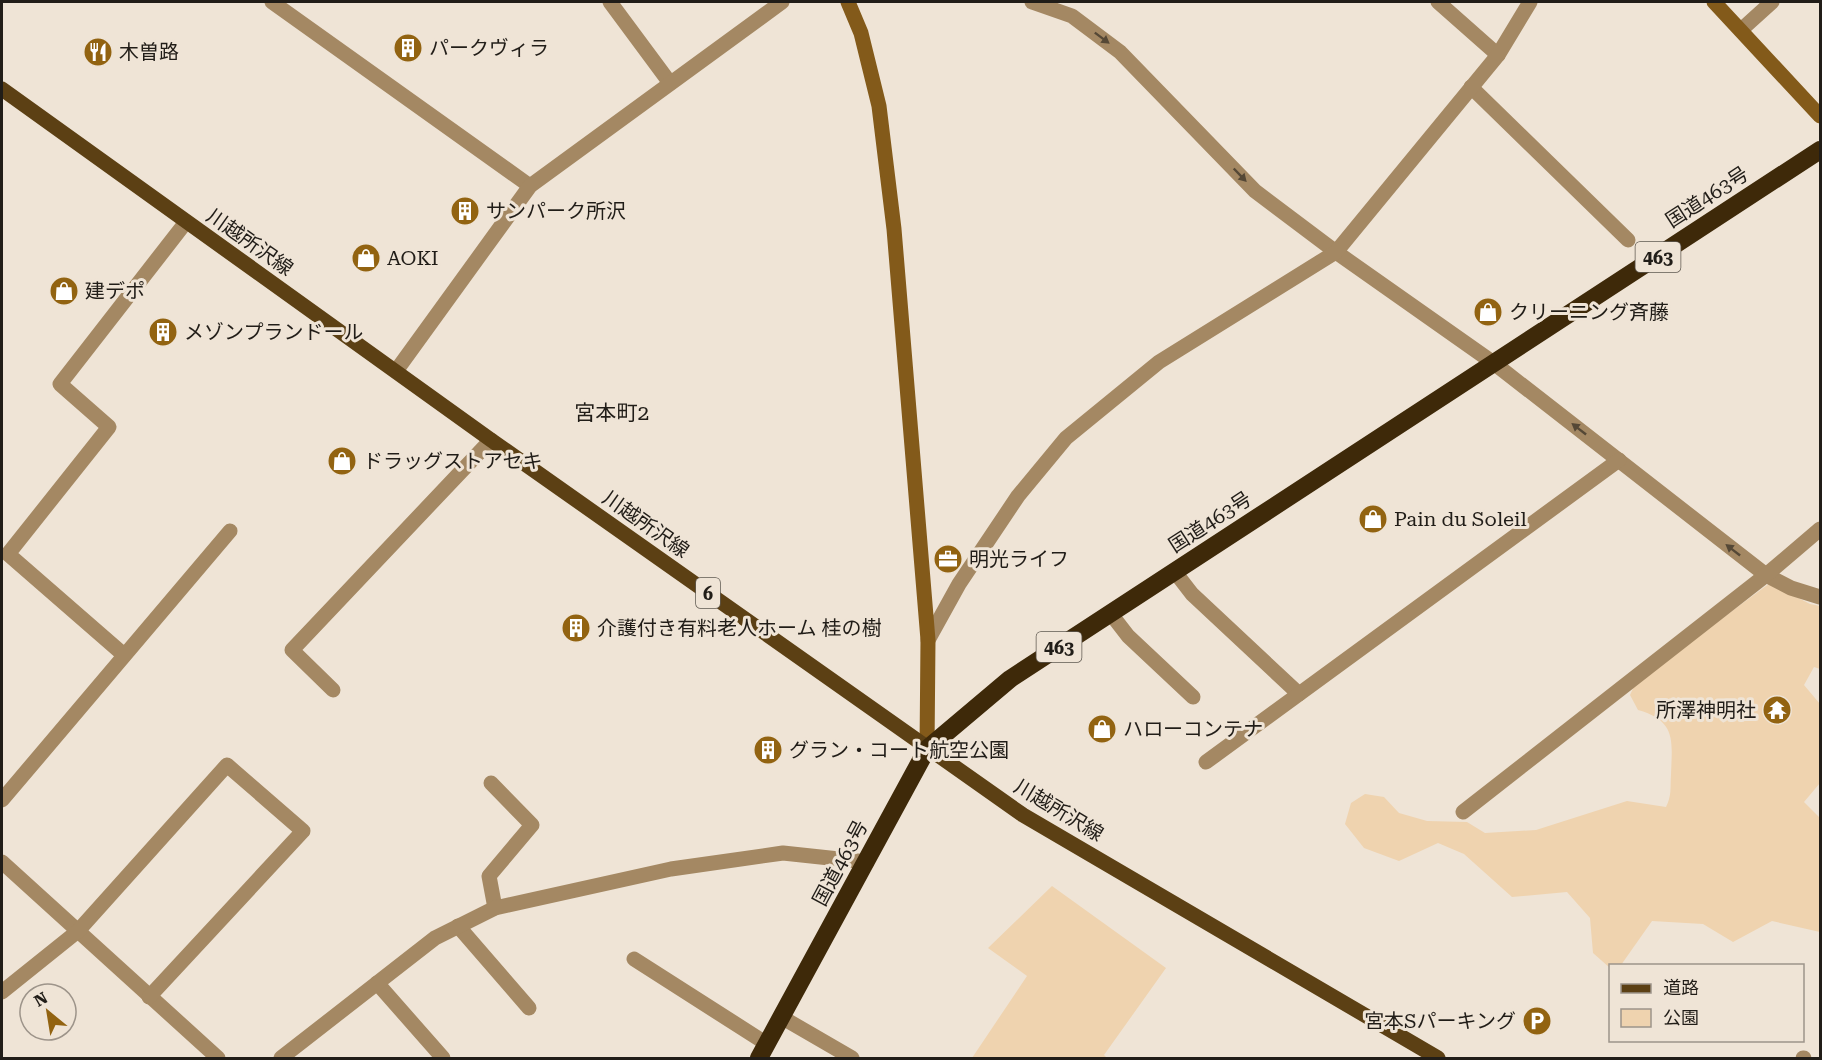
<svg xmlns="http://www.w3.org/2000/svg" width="1822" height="1060" viewBox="0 0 1822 1060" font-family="'Roboto Serif','Noto Sans JP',serif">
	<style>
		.green { fill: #efd3af }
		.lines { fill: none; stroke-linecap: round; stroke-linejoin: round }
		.lane { stroke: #a48863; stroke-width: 15 }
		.street { stroke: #a48863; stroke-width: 15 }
		.secondary { stroke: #835a1a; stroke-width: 15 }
		.primary { stroke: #5c4014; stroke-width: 15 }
		.highway { stroke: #3e2909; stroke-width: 18 }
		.oneway { fill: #554836 }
		.labels { text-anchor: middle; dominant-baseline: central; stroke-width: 6; stroke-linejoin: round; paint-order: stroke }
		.shield { fill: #efe4d6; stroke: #5f5951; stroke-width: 1.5 }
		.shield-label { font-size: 18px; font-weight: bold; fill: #211d18 }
		.poi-label { font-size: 20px; fill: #211d18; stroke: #efe4d6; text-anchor: start }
		.street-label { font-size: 20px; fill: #211d18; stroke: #efe4d6 }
		.neighbourhood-label { font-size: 21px; fill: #211d18; stroke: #efe4d6 }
	</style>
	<rect width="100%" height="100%" fill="#efe4d6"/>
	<g class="green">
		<path d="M1770,583L1810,604L1820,606V669L1814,667L1804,685L1820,704V783L1804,802L1820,818V932L1772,921L1733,942L1703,924L1652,921L1621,965L1610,966V968L1593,953L1590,918L1567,892L1512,897L1464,854L1438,843L1399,861L1364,848L1345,824L1351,803L1365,794L1384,797L1399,813L1427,821L1467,822L1485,833L1536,830L1627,801L1666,807C1672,795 1670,788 1671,775C1672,741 1677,721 1638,710L1630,695L1636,682Z"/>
		<path d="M1052,886L1166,968L1104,1055L1107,1058H972L1027,976L988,948Z"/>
	</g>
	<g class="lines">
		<g class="lane">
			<path d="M1111,614L1128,636L1193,697"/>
			<path d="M124,655L8,554L109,427L60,384L186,222"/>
			<path d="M333,690L292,650L491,440"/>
			<path d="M491,783L532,825L489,876L495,908"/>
			<path d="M2,800L230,531"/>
			<path d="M458,926L529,1008"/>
			<path d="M634,959L767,1044"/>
			<path d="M377,983L443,1058"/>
			<path d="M783,1018L852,1058"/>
			<path d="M1803,1058H1804"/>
		</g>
		<g class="street">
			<path d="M272,2L530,186"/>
			<path d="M610,2L670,83"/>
			<path d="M1032,2L1072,16L1120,52L1255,191L1336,252L1495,364L1766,575L1791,588L1820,597"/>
			<path d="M1438,2L1498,55"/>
			<path d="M1741,30L1772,2"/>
			<path d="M1471,87L1628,240"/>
			<path d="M396,371L530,186L782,2"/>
			<path d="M1175,572L1192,594L1299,694"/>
			<path d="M928,640L959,584L1018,496L1066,438L1159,362L1336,252L1498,55L1530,2"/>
			<path d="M1206,762L1619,460"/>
			<path d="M1463,812L1766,575L1820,529"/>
			<path d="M2,862L218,1058"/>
			<path d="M2,992L78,931L227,765L303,831L149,997"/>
			<path d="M281,1058L435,938L495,908L671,869L783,853L867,862"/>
		</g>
		<g class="secondary">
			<path d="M848,2L861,33L879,106L894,229L928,640L927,749"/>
			<path d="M1714,2L1820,116"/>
		</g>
		<path class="primary" d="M2,89L491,440L1023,815L1438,1058"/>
		<path class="highway" d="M759,1058L927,749L1010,679L1820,150"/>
	</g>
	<defs><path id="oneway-solid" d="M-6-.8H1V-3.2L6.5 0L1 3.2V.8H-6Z" transform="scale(1.5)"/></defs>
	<g class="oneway">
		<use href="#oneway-solid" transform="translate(1102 38) rotate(37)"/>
		<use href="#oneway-solid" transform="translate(1240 175) rotate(46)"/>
		<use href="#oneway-solid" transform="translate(1579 429) rotate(-142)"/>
		<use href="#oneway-solid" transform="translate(1733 550) rotate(-142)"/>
	</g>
	<defs>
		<g id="building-disc" transform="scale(1.5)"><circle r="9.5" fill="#926311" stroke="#efe4d6"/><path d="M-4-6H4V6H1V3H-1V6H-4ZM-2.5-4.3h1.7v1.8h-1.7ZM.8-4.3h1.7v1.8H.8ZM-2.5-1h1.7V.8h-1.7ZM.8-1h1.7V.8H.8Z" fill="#fff"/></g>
		<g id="restaurant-disc" transform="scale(1.5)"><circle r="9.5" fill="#926311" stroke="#efe4d6"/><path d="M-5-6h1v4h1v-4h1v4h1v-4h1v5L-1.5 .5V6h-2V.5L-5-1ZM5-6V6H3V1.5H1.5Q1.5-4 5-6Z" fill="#fff"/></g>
		<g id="shop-disc" transform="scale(1.5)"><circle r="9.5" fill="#926311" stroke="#efe4d6"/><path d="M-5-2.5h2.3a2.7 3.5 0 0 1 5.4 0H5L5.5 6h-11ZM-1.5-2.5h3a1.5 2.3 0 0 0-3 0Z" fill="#fff"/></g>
		<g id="office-disc" transform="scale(1.5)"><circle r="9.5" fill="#926311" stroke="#efe4d6"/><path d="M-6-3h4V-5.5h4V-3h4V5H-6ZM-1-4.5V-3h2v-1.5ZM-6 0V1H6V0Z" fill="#fff"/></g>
		<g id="temple-disc" transform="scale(1.5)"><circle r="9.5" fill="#926311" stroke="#efe4d6"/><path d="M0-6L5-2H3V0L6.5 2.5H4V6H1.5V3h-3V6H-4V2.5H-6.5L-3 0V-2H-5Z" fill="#fff"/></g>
		<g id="parking-disc" transform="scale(1.5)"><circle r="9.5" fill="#926311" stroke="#efe4d6"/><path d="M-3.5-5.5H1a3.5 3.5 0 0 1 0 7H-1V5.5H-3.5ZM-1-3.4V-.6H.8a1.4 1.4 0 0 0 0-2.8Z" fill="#fff"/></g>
	</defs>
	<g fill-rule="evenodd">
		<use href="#building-disc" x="408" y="48"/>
		<use href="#restaurant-disc" x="98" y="52"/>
		<use href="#building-disc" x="465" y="211"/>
		<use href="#shop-disc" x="366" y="258"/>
		<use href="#shop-disc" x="64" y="291"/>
		<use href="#shop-disc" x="1488" y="312"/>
		<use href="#building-disc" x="163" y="332"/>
		<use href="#shop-disc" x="342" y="461"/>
		<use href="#shop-disc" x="1373" y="519"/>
		<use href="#office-disc" x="948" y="559"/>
		<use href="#building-disc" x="576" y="628"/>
		<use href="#temple-disc" x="1777" y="710"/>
		<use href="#shop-disc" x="1102" y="729"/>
		<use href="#building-disc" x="768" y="750"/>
		<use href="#parking-disc" x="1537" y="1021"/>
	</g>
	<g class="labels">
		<g class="shield">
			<rect x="1635.5" y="242" width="45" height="30" rx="4.5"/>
			<rect x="696" y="578" width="24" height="30" rx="4.5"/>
			<rect x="1036.5" y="632" width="45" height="30" rx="4.5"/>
		</g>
		<g class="shield-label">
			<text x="1658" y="257">463</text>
			<text x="708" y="593">6</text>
			<text x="1059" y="647">463</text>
		</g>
		<g class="poi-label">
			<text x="429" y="48">パークヴィラ</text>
			<text x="119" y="52">木曽路</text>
			<text x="486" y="211">サンパーク所沢</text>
			<text x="387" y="258">AOKI</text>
			<text x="85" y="291">建デポ</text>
			<text x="1509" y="312">クリーニング斉藤</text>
			<text x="184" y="332">メゾンプランドール</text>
			<text x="363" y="461">ドラッグストアセキ</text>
			<text x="1394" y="519">Pain du Soleil</text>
			<text x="969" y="559">明光ライフ</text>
			<text x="597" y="628">介護付き有料老人ホーム 桂の樹</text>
			<text x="1756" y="710" text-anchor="end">所澤神明社</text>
			<text x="1123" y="729">ハローコンテナ</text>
			<text x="789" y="750">グラン・コート航空公園</text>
			<text x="1516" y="1021" text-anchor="end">宮本Sパーキング</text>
		</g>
		<g class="street-label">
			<text transform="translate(1707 197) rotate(-33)">国道463号</text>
			<text transform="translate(250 242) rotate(35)">川越所沢線</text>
			<text transform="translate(1210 522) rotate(-33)">国道463号</text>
			<text transform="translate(646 524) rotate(35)">川越所沢線</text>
			<text transform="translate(1059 810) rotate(31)">川越所沢線</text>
			<text transform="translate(840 863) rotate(-62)">国道463号</text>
		</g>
		<g class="neighbourhood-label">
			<text x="612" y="413">宮本町2</text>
		</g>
	</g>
	<rect width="1822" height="1060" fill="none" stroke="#211d18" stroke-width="6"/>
	<rect x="1609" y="964" width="195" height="78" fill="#efe4d6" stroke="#9d948a" stroke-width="1.5"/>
	<rect x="1621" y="984" width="30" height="9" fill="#5c4014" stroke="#9d948a" stroke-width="1.5"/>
	<text x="1663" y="994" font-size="18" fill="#211d18">道路</text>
	<rect x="1621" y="1009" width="30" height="18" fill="#efd3af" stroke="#9d948a" stroke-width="1.5"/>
	<text x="1663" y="1024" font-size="18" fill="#211d18">公園</text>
	<g transform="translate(48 1012) rotate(330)"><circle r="28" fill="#efe4d6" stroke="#9d948a" stroke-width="1.5"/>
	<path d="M0-4.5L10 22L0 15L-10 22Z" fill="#926311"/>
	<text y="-9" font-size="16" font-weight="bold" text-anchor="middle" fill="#211d18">N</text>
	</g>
</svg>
